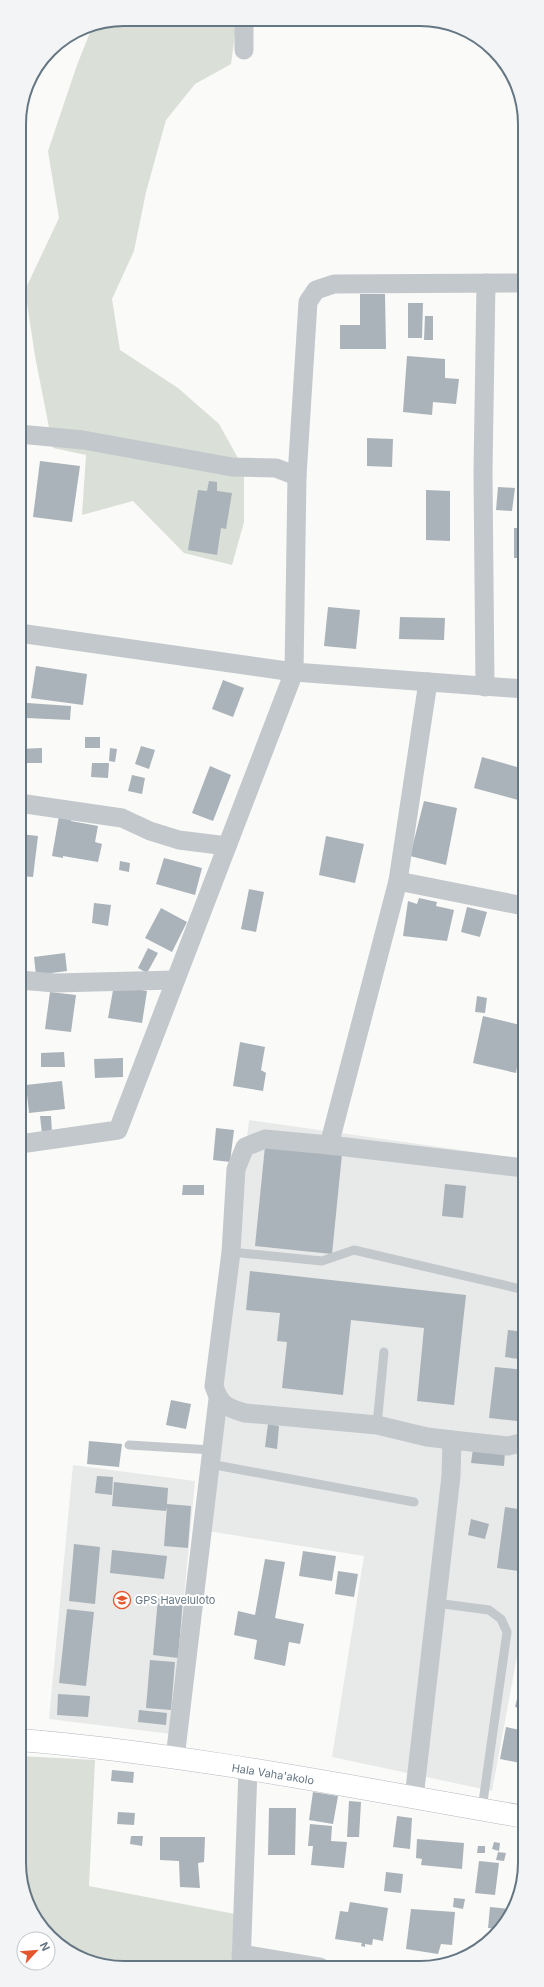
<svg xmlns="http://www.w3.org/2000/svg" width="544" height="1987" viewBox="0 0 544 1987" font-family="Inter,sans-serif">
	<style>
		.built { fill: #e8e9e9 }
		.green { fill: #dadfd7 }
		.building { fill: #aab3b9 }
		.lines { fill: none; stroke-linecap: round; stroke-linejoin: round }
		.secondary-casing { stroke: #b3babf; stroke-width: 23 }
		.service { stroke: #c3c8cc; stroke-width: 9 }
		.minor { stroke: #c3c8cc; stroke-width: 19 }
		.secondary { stroke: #fff; stroke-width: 22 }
		.labels { text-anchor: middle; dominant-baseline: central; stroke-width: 4; stroke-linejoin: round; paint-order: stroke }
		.poi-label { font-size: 11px; fill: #657683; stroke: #fff; text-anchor: start }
		.street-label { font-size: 11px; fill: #657683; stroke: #fff }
		.rim { fill: none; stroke: #657683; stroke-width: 2 }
	</style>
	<rect width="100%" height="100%" fill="#fafaf8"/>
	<g class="built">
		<path d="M249,1120L524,1159L525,1613L492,1791L332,1757L364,1556L208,1531L215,1432Z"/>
		<path d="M73,1465L195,1481L171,1734L49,1719Z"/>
	</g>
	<g class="green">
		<path d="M124,19L237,20L231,64L195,84L166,120L146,192L134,251L112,299L120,350L178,388L219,424L244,469V522L232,565L184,553L133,501L82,515L86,455L53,448L35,356L25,290L59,218L48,151L77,65L93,25Z"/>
		<path d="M20,1756L95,1760L89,1886L235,1914L233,1966H104L50,1937L30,1909L20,1877Z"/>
	</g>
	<g class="building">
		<path d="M360,294H385L386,349H340V325H360Z"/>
		<path d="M408,303H423L422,338H408Z"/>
		<path d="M425,316H433V340H424Z"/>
		<path d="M407,356L445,359V378L459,379L456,404L433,402L432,415L403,412Z"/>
		<path d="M367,438L393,439L392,467L367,466Z"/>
		<path d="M40,461L80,466L72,522L33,517Z"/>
		<path d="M209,481L217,482V491L232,493L226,529L221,528L217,555L188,550L198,490L207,491Z"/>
		<path d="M498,487L515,488L512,511L496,510Z"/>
		<path d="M426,490L450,491V541L426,540Z"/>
		<rect x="514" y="528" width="10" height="30"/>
		<path d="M328,607L360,610L356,649L324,646Z"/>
		<path d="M400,617L445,618L444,640L399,639Z"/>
		<path d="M36,666L87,674L83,705L31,698Z"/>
		<path d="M223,680L244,688L233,717L212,709Z"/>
		<path d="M27,703L71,706L70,720L26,718Z"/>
		<rect x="85" y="737" width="15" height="11"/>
		<path d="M141,746L155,750L149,769L135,764Z"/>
		<path d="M42,748V763H20L19,749Z"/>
		<path d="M110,748L117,749L115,762L109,761Z"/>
		<path d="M482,757L524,769V793L522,801L474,788Z"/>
		<path d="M92,763H109L108,778L91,777Z"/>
		<path d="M210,766L231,775L213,821L192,813Z"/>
		<path d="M132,775L145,778L142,794L128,791Z"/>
		<path d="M424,801L457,808L446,865L410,856Z"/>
		<path d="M59,816L71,818V821L98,826L95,842L102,844L98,862L63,856V858L52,856Z"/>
		<path d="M20,834L38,836L33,877L20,876Z"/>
		<path d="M326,836L364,844L355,883L319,875Z"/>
		<path d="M164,858L202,868L195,895L156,884Z"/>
		<path d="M120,861L130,863L129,872L119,870Z"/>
		<path d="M249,889L264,892L256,932L241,929Z"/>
		<path d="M419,898L437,902L436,906L454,910L447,941L403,936L408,901L417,904Z"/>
		<path d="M94,903L111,905L108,926L92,923Z"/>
		<path d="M467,907L487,912L480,937L461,932Z"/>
		<path d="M161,908L187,922L172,952L145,938Z"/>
		<path d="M148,948L158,953L147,973L138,968Z"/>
		<path d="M65,953L67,971L36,975L34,957Z"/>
		<path d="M114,985L147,991L142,1023L108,1018Z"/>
		<path d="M50,992L76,995L71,1032L45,1029Z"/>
		<path d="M477,996L487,998L485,1013L475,1012Z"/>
		<path d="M483,1016L524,1026L516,1073L473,1063Z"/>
		<path d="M240,1042L265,1047L261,1070L266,1073L263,1091L233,1086Z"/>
		<path d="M64,1052L65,1067H41V1053Z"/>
		<path d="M123,1058V1077L95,1078L94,1059Z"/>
		<path d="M62,1081L65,1109L29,1113L26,1085Z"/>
		<path d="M40,1116H51L52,1133L42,1134Z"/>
		<path d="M216,1128L234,1130L230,1162L213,1160Z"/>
		<path d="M265,1146L342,1154L332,1254L255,1246Z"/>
		<path d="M445,1184L466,1186L463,1218L442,1216Z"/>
		<path d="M183,1185H204V1195H182Z"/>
		<path d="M250,1271L466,1295L454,1405L417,1401L424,1328L351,1320L343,1395L282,1388L287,1342L277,1341L280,1313L246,1310Z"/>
		<path d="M508,1330L525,1332V1360L505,1357Z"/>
		<path d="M495,1367L525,1370V1422L489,1418Z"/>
		<path d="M171,1400L191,1404L186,1429L166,1425Z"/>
		<path d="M268,1424L279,1426L277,1449L265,1447Z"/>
		<path d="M89,1441L122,1444L119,1467L87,1464Z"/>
		<path d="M473,1449L505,1452L504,1466L471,1463Z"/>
		<path d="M97,1476L113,1477L112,1495L95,1493Z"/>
		<path d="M114,1482L168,1488L167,1504L191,1506L188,1548L164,1546L167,1507L166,1511L112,1506Z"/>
		<path d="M505,1507L525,1510V1572L497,1568Z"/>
		<path d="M471,1519L489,1524L485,1539L468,1535Z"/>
		<path d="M74,1544L100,1547L95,1604L69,1601Z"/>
		<path d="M112,1550L167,1556L164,1579L110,1573Z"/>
		<path d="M303,1551L336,1556L332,1581L299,1576Z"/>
		<path d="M265,1559L285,1562L275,1618L304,1624L300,1644L289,1642L285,1666L254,1659L257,1640L234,1635L238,1611L255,1615Z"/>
		<path d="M338,1571L358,1574L354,1597L335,1594Z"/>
		<path d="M158,1598L183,1600L178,1658L153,1655Z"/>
		<path d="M67,1609L94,1612L86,1686L59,1683Z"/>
		<path d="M524,1622H525V1648L520,1647Z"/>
		<path d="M150,1660L175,1662L171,1710L146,1708Z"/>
		<path d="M522,1670L525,1671V1688L519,1687Z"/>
		<path d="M58,1694L90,1696L88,1717L57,1715Z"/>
		<path d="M517,1699L525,1701V1709L515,1707Z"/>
		<path d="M139,1710L167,1713L166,1725L138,1722Z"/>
		<path d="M506,1727L525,1731V1764L500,1759Z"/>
		<path d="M112,1770L134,1772L133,1783L111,1781Z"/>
		<path d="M313,1792L338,1796L333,1824L309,1820Z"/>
		<path d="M349,1801L361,1802L359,1837H347Z"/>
		<path d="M269,1808H296L295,1855H268Z"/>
		<path d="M118,1812L135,1813L134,1825L117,1824Z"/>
		<path d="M397,1816L412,1818L410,1849L393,1847Z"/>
		<path d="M310,1824L332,1826L331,1841L347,1842L344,1868L311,1865L313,1846H308Z"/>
		<path d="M523,1833L525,1843L522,1845L517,1836Z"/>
		<path d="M131,1836H143L142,1846L130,1844Z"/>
		<path d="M160,1837H205L204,1862L198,1863L200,1888L180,1887L179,1861L160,1860Z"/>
		<path d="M417,1839L464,1843L462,1869L421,1865L422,1859L416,1858Z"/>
		<path d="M494,1842L500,1843L499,1851L492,1849Z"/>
		<path d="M478,1846H485V1853H477Z"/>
		<path d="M498,1852L506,1853L504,1861L496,1860Z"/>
		<path d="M479,1861L499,1863L495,1895L475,1893Z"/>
		<path d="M386,1872L403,1874L401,1893L384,1891Z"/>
		<path d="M454,1898L465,1899L463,1909L453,1907Z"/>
		<path d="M350,1902L388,1908L383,1941L373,1939L372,1945L365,1944V1947L361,1946L362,1943L335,1939L340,1911L348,1912Z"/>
		<path d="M490,1907L510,1909V1915L501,1929L488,1928Z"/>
		<path d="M411,1909L455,1912L452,1945L441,1944L438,1954L406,1949Z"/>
	</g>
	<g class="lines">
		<g class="secondary-casing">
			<path id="secondary" d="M20,1740C190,1754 357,1788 525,1817"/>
		</g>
		<g class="service">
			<path d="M231,1252L322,1261L354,1250L525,1290"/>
			<path d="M377,1425L384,1352"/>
			<path d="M129,1445L212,1450"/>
			<path d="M210,1464L414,1502"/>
			<path d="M436,1603L489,1610L501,1619L507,1632L482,1809"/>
		</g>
		<g class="minor">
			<path d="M244,20V50"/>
			<path d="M19,434L83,440L232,467L276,468L297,476"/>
			<path d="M19,633L294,672L524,689"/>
			<path d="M485,687L483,472L486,283"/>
			<path d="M19,803L122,818L150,831L179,840L227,846"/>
			<path d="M398,881L524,906"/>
			<path d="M20,980L55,983L175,980"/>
			<path d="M20,1144L118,1130L294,672L297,476L308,302L316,290L334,284L524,283"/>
			<path d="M329,1145L398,881L428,682"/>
			<path d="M452,1440L508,1446L525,1442"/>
			<path d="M175,1758L218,1399"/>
			<path d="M414,1798L451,1476L452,1440L427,1437L377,1425L245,1413C227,1408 220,1405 214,1386L231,1252L236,1169L245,1147L265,1139L329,1145L524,1168"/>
			<path d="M241,1954L320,1967"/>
			<path d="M241,1966L248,1769"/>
		</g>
		<use href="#secondary" class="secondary"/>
	</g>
	<defs>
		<g id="school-ring" transform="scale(0.9)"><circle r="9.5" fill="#fff" stroke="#e4572e" stroke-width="1.5"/><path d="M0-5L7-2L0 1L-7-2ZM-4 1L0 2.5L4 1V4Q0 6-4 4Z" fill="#e4572e"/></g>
	</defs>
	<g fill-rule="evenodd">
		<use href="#school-ring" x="122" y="1600"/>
	</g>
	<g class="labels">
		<g class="poi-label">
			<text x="135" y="1600">GPS Haveluloto</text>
		</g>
		<g class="street-label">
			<text transform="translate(273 1774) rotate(9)">Hala Vaha'akolo</text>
		</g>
	</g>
	<path d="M0 0H544V1987H0ZM124 26H420A98 98 0 0 1 518 124V1863A98 98 0 0 1 420 1961H124A98 98 0 0 1 26 1863V124A98 98 0 0 1 124 26Z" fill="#f3f4f5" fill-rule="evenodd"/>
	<path class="rim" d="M124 26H420A98 98 0 0 1 518 124V1863A98 98 0 0 1 420 1961H124A98 98 0 0 1 26 1863V124A98 98 0 0 1 124 26Z"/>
	<g transform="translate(36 1951) rotate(64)"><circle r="19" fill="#ffffff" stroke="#c1c8cd"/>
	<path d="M0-3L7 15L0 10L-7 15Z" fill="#e4572e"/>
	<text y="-6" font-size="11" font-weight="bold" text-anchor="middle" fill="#657683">N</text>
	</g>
</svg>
